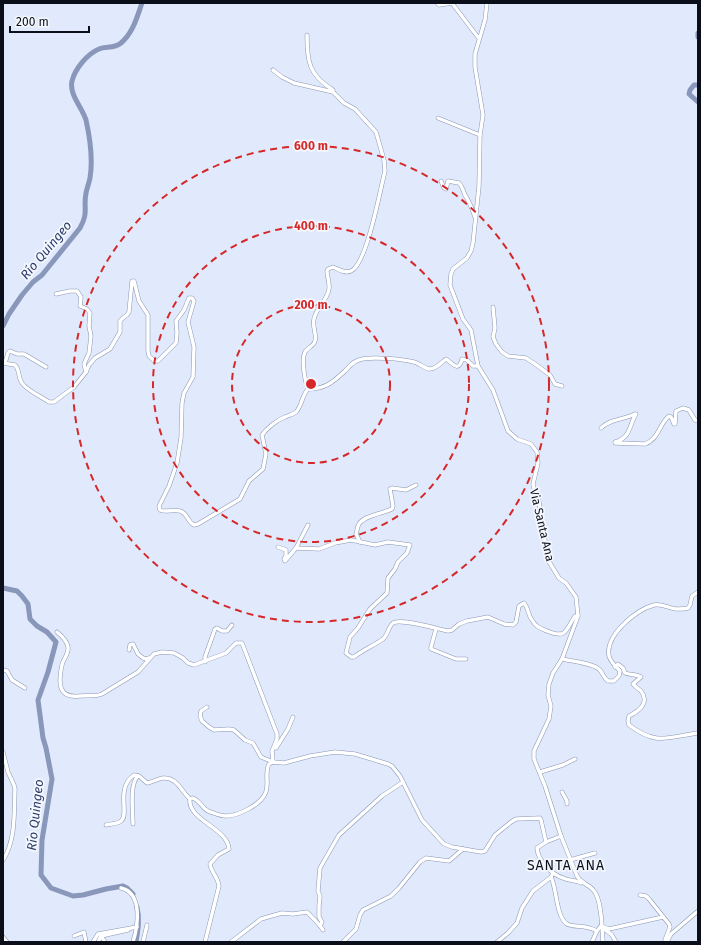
<svg xmlns="http://www.w3.org/2000/svg" width="701" height="945" viewBox="0 0 701 945" font-family="'Fira Sans',sans-serif">
	<style>
		.lines { fill: none; stroke-linecap: round; stroke-linejoin: round }
		.river { stroke: #8897ba; stroke-width: 5 }
		.minor-casing { stroke: #8996b3; stroke-width: 4.5 }
		.minor { stroke: #fff; stroke-width: 3.5 }
		.ring { fill: none; stroke: #d62828; stroke-width: 2; stroke-dasharray: 7 5 }
		.labels { text-anchor: middle; dominant-baseline: central; stroke-width: 3.5; stroke-linejoin: round; paint-order: stroke }
		.street-label { font-size: 12px; fill: #0a0f19; stroke: #f4f7fd }
		.water-label { font-size: 13px; font-style: italic; fill: #2c3d6c; stroke: #f4f7fd }
		.quarter-label { font-size: 14px; letter-spacing: 1px; fill: #0a0f19; stroke: #f4f7fd }
		.centre { fill: #d62828; stroke: #f4f7fd; stroke-width: 2 }
		.ring-label { font-size: 12px; text-anchor: middle; font-weight: bold; fill: #d62828; stroke: #f4f7fd; stroke-width: 3.5; stroke-linejoin: round; paint-order: stroke }
	</style>
	<rect width="100%" height="100%" fill="#e1e9fc"/>
	<g class="lines">
		<g class="river">
			<path d="M698,33V37"/>
			<path d="M698,85H694L690,90L689,94L698,102"/>
			<path d="M3,326L9,314L22,295L33,282L42,275L80,228C89,212 83,208 86,193C87,188 89,183 90,178C93,160 90,138 86,120C82,107 69,95 72,81C75,69 87,54 99,49C106,46 114,49 121,43C133,33 137,17 142,3"/>
			<path d="M3,588L17,591L22,596L28,604L30,619L37,626L47,632L56,642L48,672L38,700L43,738L46,748L52,779L42,840L41,875L51,888L73,896L83,895L106,889L123,886L127,888L133,894"/>
			<path d="M136,942C138,930 140,919 137,907"/>
		</g>
		<g class="minor-casing">
			<g id="minor">
				<path d="M437,3L439,5L452,3L455,7L477,36L479,38"/>
				<path d="M487,3L485,20L475,54V67L483,115L480,135L479,186L473,243L471,251L467,258L453,269L451,274L450,285L463,319L471,330L478,366L493,390L508,431L517,439L531,444L537,452L538,463L533,484L535,493L539,502L548,560L559,578L566,583L576,597L578,616L562,659L553,673L549,684L548,695L551,706L549,719L534,751V759L545,786L561,836L577,876C582,884 590,885 594,891C602,900 602,930 603,942"/>
				<path d="M307,35C307,62 309,75 333,90V92"/>
				<path d="M273,70L282,77L294,83L333,92L344,103L355,109L376,132L384,160L385,171C380,190 367,264 351,271C345,274 338,269 333,267L328,269L327,271C327,277 330,283 329,289C327,301 316,308 314,319C312,327 317,334 315,341C314,346 307,348 305,352C301,360 305,381 308,389"/>
				<path d="M438,118L480,135"/>
				<path d="M441,181L444,188L446,189L448,181L459,183C463,187 463,191 465,195C470,203 472,208 475,217"/>
				<path d="M56,294L70,291H77L81,297L80,306L87,309L90,313L89,326L91,336L89,353L84,364L86,372"/>
				<path d="M493,307L495,328L493,337L496,344L502,352L508,356L526,358L535,364L550,375L555,384L562,386"/>
				<path d="M3,363L15,365C20,370 18,378 22,383C26,390 42,397 49,402H54L74,387L86,372L89,365L95,358L110,349L120,332V321L124,317L127,315L129,312L132,281H134L139,301L148,315V351L149,356L154,361H158L176,343L177,333L176,321L184,310L189,298H192L194,301L188,322L194,347L193,377L184,393L182,403L181,438L177,463L169,486L159,506L160,510C166,513 173,509 180,511C188,513 187,522 194,525L198,524L240,499L249,481L263,469L266,454L262,435C267,428 277,420 285,417C289,415 292,415 296,412C302,406 302,395 308,389C325,389 332,383 345,371C349,367 352,362 359,360C369,356 403,359 414,362C419,363 425,369 430,369C436,369 441,363 446,359C452,363 459,373 462,359L467,360L473,366H478"/>
				<path d="M5,363L8,353L10,351L17,354H24L46,367"/>
				<path d="M636,414C629,425 631,438 615,442V443L645,444C659,439 659,424 669,416L671,417L674,424H675L676,411L683,408L689,410L695,420L698,421"/>
				<path d="M601,428C610,419 623,420 635,414"/>
				<path d="M308,525L296,548L319,549L335,543L351,540L375,545L388,542L410,545L407,553L398,562L395,569L388,578L387,593L370,609L358,628L350,637L346,653L351,657H354C363,650 373,646 383,639C388,635 388,627 393,623C400,618 438,629 448,631L452,630L459,624L467,621L488,617L504,624L513,625L516,622L519,606L524,603C528,607 528,615 532,620C536,627 540,628 547,631C567,639 565,631 575,616H578"/>
				<path d="M360,542L356,534C357,532 357,527 359,524C363,516 384,513 392,509L393,506L390,489L392,488L406,490L416,485"/>
				<path d="M278,547L286,550V556L284,559L285,561L296,548"/>
				<path d="M436,629L431,647V649L456,659H466"/>
				<path d="M57,632C62,636 67,641 68,647C69,654 63,659 62,665C58,683 58,699 80,696C88,695 95,697 102,694L138,672L154,654L162,652L174,653L183,658L188,663L194,665L226,653L236,643H242L277,734V739L272,751L273,762"/>
				<path d="M129,650L130,645L133,644L138,654L143,658L146,659L149,658"/>
				<path d="M562,659C571,661 594,663 600,670C603,674 604,678 608,681H614L619,676L620,671C616,667 610,661 609,656C605,635 636,610 654,605C662,603 670,609 678,609C681,609 685,609 688,608L690,605L692,596L698,592"/>
				<path d="M205,662V657L215,629L217,628L222,631H227L232,625"/>
				<path d="M615,667L618,664L623,668L625,673C630,675 637,674 641,677L633,684C635,687 638,688 641,691C650,703 639,711 629,716L628,721L629,725C657,746 667,737 698,733"/>
				<path d="M3,670L7,671L12,680L25,688"/>
				<path d="M207,707L201,711L200,716L202,721L209,727L214,730L229,729L234,730L245,740L253,743L261,757L273,762"/>
				<path d="M276,748L288,729L293,717"/>
				<path d="M3,752L8,772L14,785L15,789C14,812 16,840 3,860"/>
				<path d="M540,772L563,765L575,759"/>
				<path d="M562,792L567,801V804"/>
				<path d="M133,824C133,813 129,784 138,776"/>
				<path d="M106,825C111,824 117,824 121,821C130,814 115,788 134,775L139,776L147,783C153,782 157,779 163,778C177,777 181,791 190,799"/>
				<path d="M546,842L561,836"/>
				<path d="M570,860L595,853"/>
				<path d="M551,877C557,889 556,917 567,924C574,928 585,924 597,931"/>
				<path d="M121,888C143,893 138,926 133,942"/>
				<path d="M640,895L646,896L649,899L669,924L670,927L665,940L667,942"/>
				<path d="M320,926L322,922L319,917V906L320,896L318,891L320,868L339,835L382,796L403,782"/>
				<path d="M601,926L609,929L663,917"/>
				<path d="M603,928L612,935L616,942"/>
				<path d="M74,936L84,932L86,942"/>
				<path d="M101,936L105,942"/>
				<path d="M3,937L7,942"/>
				<path d="M93,942L98,934L137,927"/>
				<path d="M98,942L101,936L128,930"/>
				<path d="M143,942L147,925"/>
				<path d="M205,942L219,886C218,877 211,872 210,864L218,855L229,849C228,828 187,820 190,799L192,798C199,799 202,808 208,811C214,813 220,816 226,816C238,816 260,805 265,794C270,785 264,773 269,764L273,762L284,763L310,756L335,752L355,754L388,764L392,766L400,776L422,820L444,844L452,847L481,852L485,851L495,835L511,822L516,819L540,818L541,820L546,842L537,848C538,861 551,874 563,878C569,881 576,880 581,883"/>
				<path d="M231,942L261,919L282,913L293,914L307,912C311,916 321,926 323,930"/>
				<path d="M343,942L356,929L360,915L363,910L391,896L399,888L420,862L426,858L449,861L463,849"/>
				<path d="M497,942L508,933L517,923L522,908L533,891L551,877L553,873"/>
				<path d="M592,942L597,931L601,926"/>
				<path d="M667,942L671,934L698,911"/>
			</g>
		</g>
		<use href="#minor" class="minor"/>
	</g>
	<g class="ring">
		<circle cx="311" cy="384" r="79"/>
		<circle cx="311" cy="384" r="158"/>
		<circle cx="311" cy="384" r="238"/>
	</g>
	<g class="labels">
		<g class="street-label">
			<text transform="translate(542 525) rotate(77)">Via Santa Ana</text>
		</g>
		<g class="water-label">
			<text transform="translate(46 250) rotate(-50)">Río Quingeo</text>
			<text transform="translate(35 815) rotate(-84)">Río Quingeo</text>
		</g>
		<g class="quarter-label">
			<text x="566" y="865">SANTA ANA</text>
		</g>
	</g>
	<circle cx="311" cy="384" r="6" class="centre"/>
	<g class="ring-label">
		<text x="311" y="150">600 m</text>
		<text x="311" y="230">400 m</text>
		<text x="311" y="309">200 m</text>
	</g>
	<rect width="701" height="945" fill="none" stroke="#0a0f19" stroke-width="8"/>
	<path d="M10 26v6h79v-6" fill="none" stroke="#0a0f19" stroke-width="2"/>
	<text x="16" y="26" font-size="12" fill="#0a0f19" stroke="#f4f7fd" stroke-width="3" paint-order="stroke">200 m</text>
</svg>
